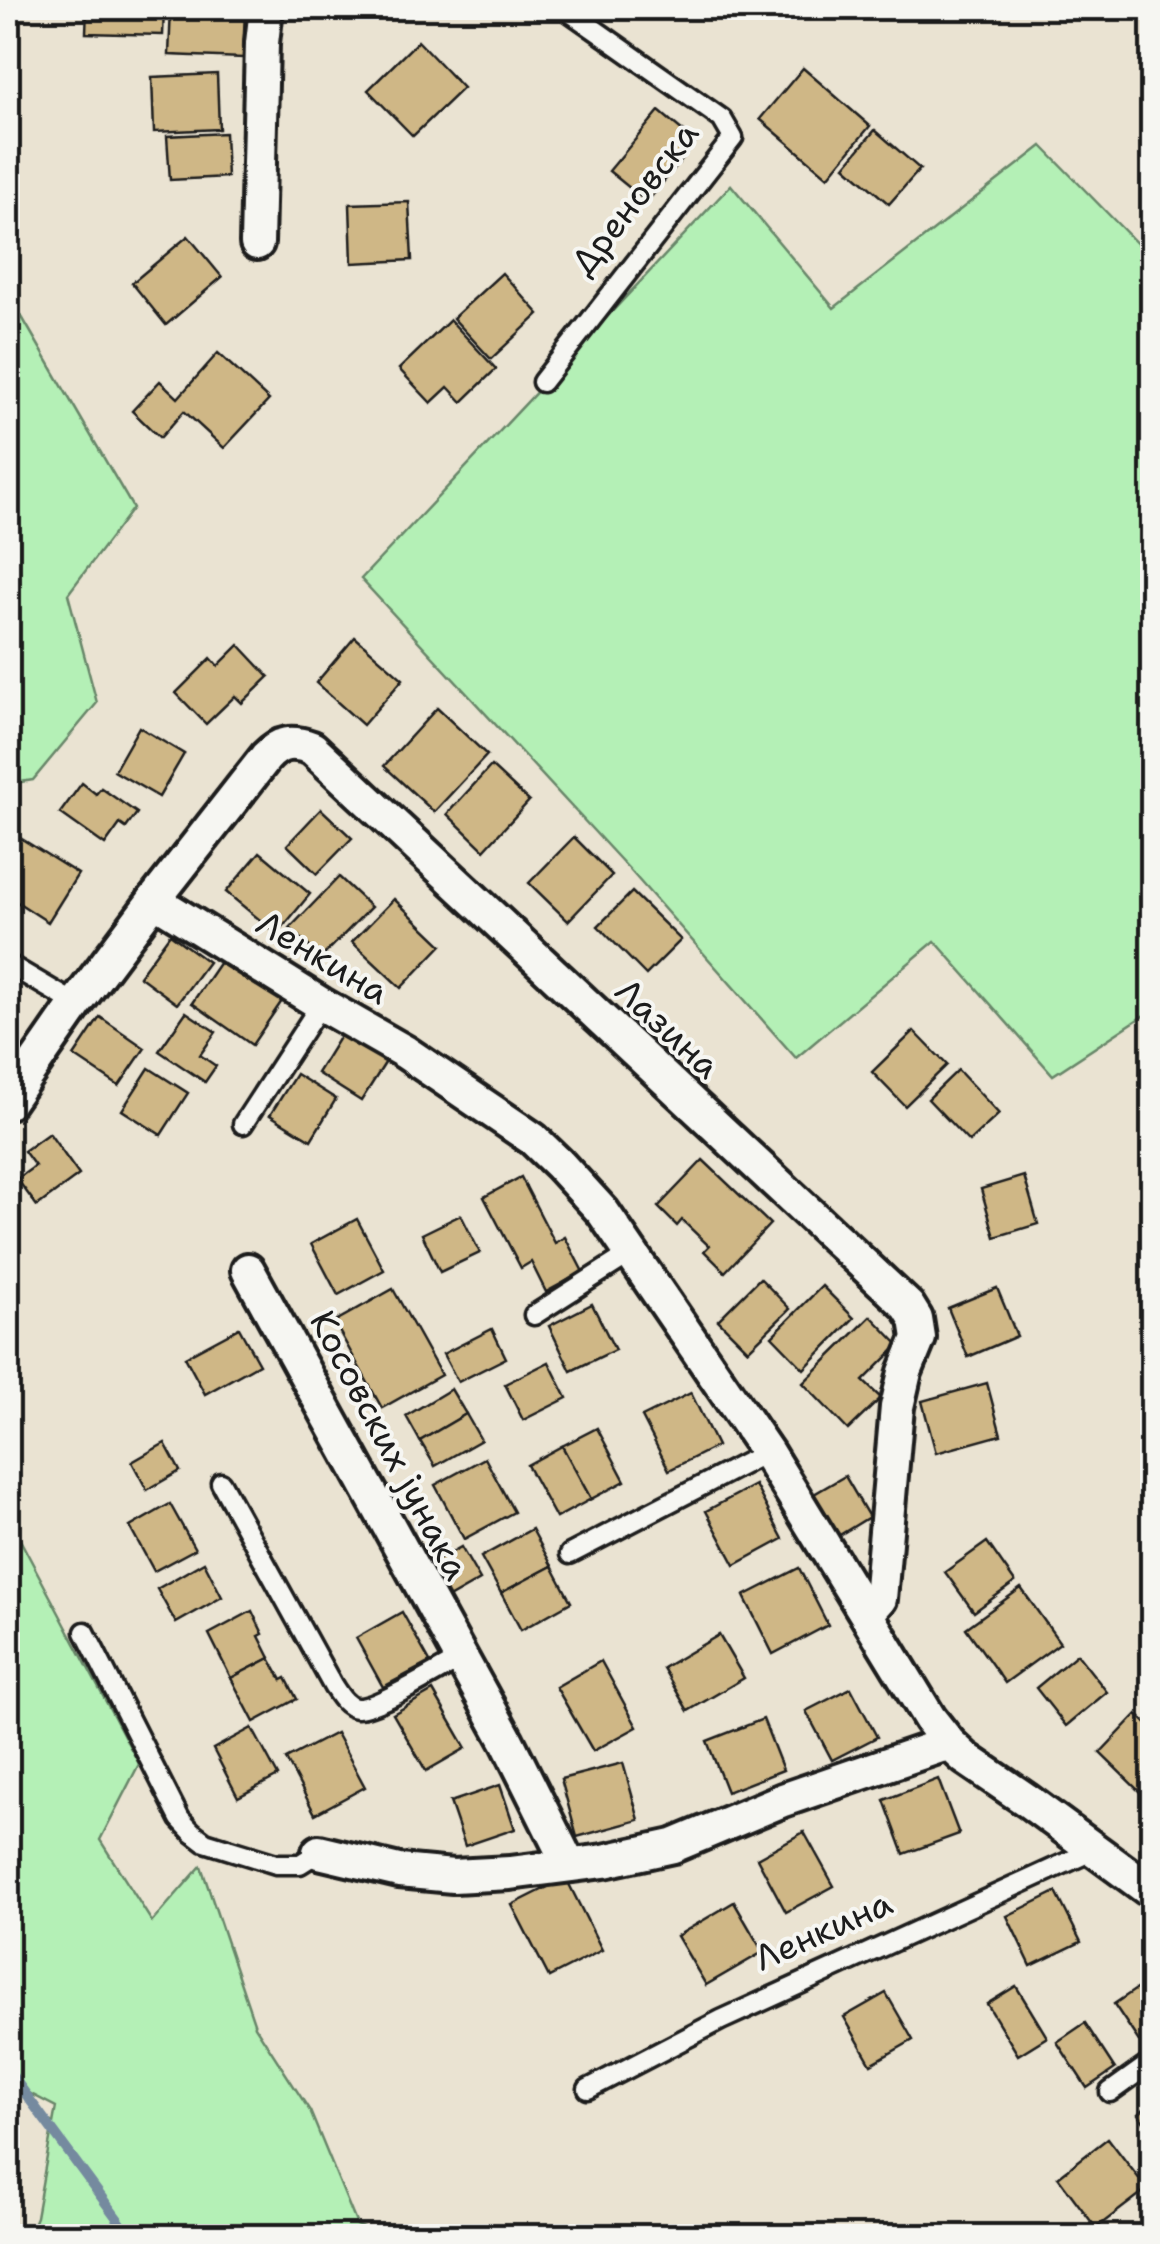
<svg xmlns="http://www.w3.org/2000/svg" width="1160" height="2244" viewBox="0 0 1160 2244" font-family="'Shantell Sans',sans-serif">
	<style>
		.green { fill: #b4f0b6; stroke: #688669; stroke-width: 2.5 }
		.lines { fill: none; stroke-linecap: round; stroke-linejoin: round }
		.stream { stroke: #748a9f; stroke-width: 10 }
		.building { fill: #cfb786; stroke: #1c1c1c; stroke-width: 2.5 }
		.lane-casing { stroke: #1c1c1c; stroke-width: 25 }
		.street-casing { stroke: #1c1c1c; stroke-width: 40 }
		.lane { stroke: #f6f6f2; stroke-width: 18 }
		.street { stroke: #f6f6f2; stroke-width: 32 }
		.labels { text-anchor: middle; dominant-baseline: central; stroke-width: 8; stroke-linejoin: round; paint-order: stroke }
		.street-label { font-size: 35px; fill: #1c1c1c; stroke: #f6f6f2 }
	</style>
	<rect width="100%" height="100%" fill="#eae3d2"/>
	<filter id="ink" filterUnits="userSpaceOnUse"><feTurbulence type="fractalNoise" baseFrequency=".01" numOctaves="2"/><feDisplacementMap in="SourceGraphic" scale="20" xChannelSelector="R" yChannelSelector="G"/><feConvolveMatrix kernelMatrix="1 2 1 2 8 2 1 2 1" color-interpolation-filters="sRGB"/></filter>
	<g filter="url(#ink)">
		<g class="green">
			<path d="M1042,146L1152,259V1010L1053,1075L935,941L796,1058L629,869L361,579L731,185L834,308Z"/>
			<path d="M8,293L133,508L68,594L97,703L33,780L8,784Z"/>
			<path d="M8,1517L139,1764L100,1840L152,1922L201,1866L255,2026L310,2111L357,2225L382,2236H28L36,2217L56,2107L8,2082Z"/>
		</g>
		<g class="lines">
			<path class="stream" d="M8,2070L130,2236"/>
		</g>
		<g class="building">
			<path d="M87,8H164L163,35L86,33Z"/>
			<path d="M171,8L245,9L243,58L169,55Z"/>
			<path d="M418,41L463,88L413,136L368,90Z"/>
			<path d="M803,68L870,126L828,177L760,119Z"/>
			<path d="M217,74L219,129L154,132L152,77Z"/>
			<path d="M659,111L696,142L647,202L609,171Z"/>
			<path d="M875,130L920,169L889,204L845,166Z"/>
			<path d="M225,133L227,177L170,180L167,136Z"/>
			<path d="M409,202L412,260L352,263L350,204Z"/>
			<path d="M188,236L222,277L166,325L132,283Z"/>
			<path d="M502,273L539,314L491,359L453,318Z"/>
			<path d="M450,320L496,369L462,402L448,387L431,403L399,369Z"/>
			<path d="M218,353L269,400L224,448L184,411L160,438L132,411L160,381L178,398Z"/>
			<path d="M355,637L403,679L363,725L316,683Z"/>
			<path d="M239,645L269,677L242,703L235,696L206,724L176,693L211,658L218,666Z"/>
			<path d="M437,708L487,755L434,812L384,766Z"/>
			<path d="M139,727L184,754L159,797L114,771Z"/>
			<path d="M491,766L529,801L484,850L447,814Z"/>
			<path d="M82,783L96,794L101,788L137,813L126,828L120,824L105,845L60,813Z"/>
			<path d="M321,809L352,838L317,874L287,845Z"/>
			<path d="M17,836L78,874L48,922L8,896V852Z"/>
			<path d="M574,837L612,875L568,921L529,883Z"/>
			<path d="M260,852L310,894L277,934L226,892Z"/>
			<path d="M339,877L371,907L321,958L290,928Z"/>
			<path d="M632,892L681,940L646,975L598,926Z"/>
			<path d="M394,899L442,945L401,988L352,942Z"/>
			<path d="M170,934L208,962L177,1004L139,976Z"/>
			<path d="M224,956L284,998L252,1045L192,1003Z"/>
			<path d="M186,1012L216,1032L200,1055L216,1066L205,1082L159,1051Z"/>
			<path d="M100,1017L145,1048L119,1086L74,1056Z"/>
			<path d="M343,1031L387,1060L361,1101L317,1073Z"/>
			<path d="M914,1031L947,1065L905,1106L872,1072Z"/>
			<path d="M149,1068L188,1093L161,1135L122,1110Z"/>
			<path d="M958,1070L999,1114L969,1142L928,1099Z"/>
			<path d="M296,1074L336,1099L311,1140L270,1115Z"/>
			<path d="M49,1133L79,1175L37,1206L17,1179L35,1166L24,1151Z"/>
			<path d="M703,1160L770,1224L725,1272L704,1251L709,1246L682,1220L677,1226L658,1207Z"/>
			<path d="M1024,1176L1038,1224L995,1237L981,1189Z"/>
			<path d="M521,1177L555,1243L565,1237L583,1272L546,1292L531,1262L521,1268L484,1197Z"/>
			<path d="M461,1215L480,1253L440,1272L422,1234Z"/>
			<path d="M357,1219L384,1270L338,1295L311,1244Z"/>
			<path d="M760,1278L790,1309L748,1350L718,1320Z"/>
			<path d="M822,1286L854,1318L804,1369L772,1336Z"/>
			<path d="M997,1288L1017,1336L968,1357L948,1308Z"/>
			<path d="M393,1289L441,1375L382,1408L334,1322Z"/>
			<path d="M592,1304L615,1350L571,1371L549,1326Z"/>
			<path d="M871,1316L899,1345L863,1381L881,1398L848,1430L803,1383Z"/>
			<path d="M239,1328L259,1364L205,1394L185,1357Z"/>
			<path d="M492,1329L506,1358L458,1382L443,1354Z"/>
			<path d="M549,1362L567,1398L523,1420L505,1384Z"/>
			<path d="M987,1383L1001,1435L936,1453L922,1401Z"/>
			<path d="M451,1389L466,1414L420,1441L406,1416Z"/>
			<path d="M691,1393L717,1446L669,1470L642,1417Z"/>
			<path d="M466,1414L481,1440L435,1466L420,1441Z"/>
			<path d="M597,1428L625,1481L591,1499L562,1446Z"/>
			<path d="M165,1443L180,1471L147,1490L132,1462Z"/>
			<path d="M562,1446L591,1499L556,1518L527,1465Z"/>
			<path d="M485,1458L514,1512L464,1539L435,1485Z"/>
			<path d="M845,1476L869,1517L838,1536L814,1494Z"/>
			<path d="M755,1485L783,1539L735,1565L706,1511Z"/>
			<path d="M170,1504L195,1549L154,1571L130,1527Z"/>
			<path d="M532,1529L552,1566L501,1593L481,1557Z"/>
			<path d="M987,1542L1015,1582L974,1612L945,1572Z"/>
			<path d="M461,1547L480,1580L445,1600L426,1567Z"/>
			<path d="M204,1562L222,1597L176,1623L157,1589Z"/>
			<path d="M552,1566L571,1602L521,1630L501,1593Z"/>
			<path d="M799,1568L828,1625L773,1654L744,1596Z"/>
			<path d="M1021,1588L1060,1643L1005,1683L966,1628Z"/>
			<path d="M252,1611L263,1634L259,1636L270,1658L231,1678L209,1634Z"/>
			<path d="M402,1612L430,1662L383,1687L356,1638Z"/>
			<path d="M719,1635L744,1678L688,1711L663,1668Z"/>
			<path d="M1077,1654L1107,1692L1066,1726L1036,1688Z"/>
			<path d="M270,1658L282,1680L286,1678L297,1699L254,1722L231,1678Z"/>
			<path d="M601,1661L637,1727L593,1751L556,1687Z"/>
			<path d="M851,1688L877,1737L832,1760L806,1711Z"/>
			<path d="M433,1691L466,1748L426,1771L393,1714Z"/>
			<path d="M1137,1714L1152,1728V1789L1145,1797L1100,1753Z"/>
			<path d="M763,1719L783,1770L727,1792L707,1741Z"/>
			<path d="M252,1728L278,1776L238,1797L213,1749Z"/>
			<path d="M336,1733L365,1787L315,1814L286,1759Z"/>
			<path d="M623,1763L639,1820L577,1837L561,1779Z"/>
			<path d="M938,1779L959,1834L904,1854L884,1800Z"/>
			<path d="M500,1785L515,1829L465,1846L450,1802Z"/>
			<path d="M804,1832L834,1886L786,1912L757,1858Z"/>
			<path d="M566,1878L602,1950L549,1977L512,1905Z"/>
			<path d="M1056,1892L1081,1942L1031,1966L1007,1916Z"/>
			<path d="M734,1902L763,1952L706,1985L677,1936Z"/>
			<path d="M1151,1979L1152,2035L1140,2043L1114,2004Z"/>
			<path d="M1016,1986L1047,2037L1018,2055L987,2004Z"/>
			<path d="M886,1993L913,2040L871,2064L844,2017Z"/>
			<path d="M1085,2023L1115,2069L1087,2088L1057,2042Z"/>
			<path d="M1152,2102V2133L1138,2114Z"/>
			<path d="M1108,2138L1147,2189L1096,2228L1058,2177Z"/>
		</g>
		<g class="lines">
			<g class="lane-casing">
				<g id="lane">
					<path d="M542,382L733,138L722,119L564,8"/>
					<path d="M8,964L76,1004"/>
					<path d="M243,1124L321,1004"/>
					<path d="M534,1315L631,1253"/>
					<path d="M221,1483L333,1686C339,1695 345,1706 356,1708C375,1710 440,1670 460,1659"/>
					<path d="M570,1554L767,1452"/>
					<path d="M85,1632L180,1819L192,1832L205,1842L276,1864H300L319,1852"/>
					<path d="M588,2089L721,2020L1094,1850"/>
					<path d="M1110,2092L1152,2062"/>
				</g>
			</g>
			<g class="street-casing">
				<g id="street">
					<path d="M257,243L262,43L266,8"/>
					<path d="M154,900L321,1004L405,1052L533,1139L559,1164L603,1212L767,1452L930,1719L949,1743L965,1758L1028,1801L1152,1892"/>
					<path d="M8,1102L76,1004L154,900L266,757C280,742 292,741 312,748L908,1306L916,1319L919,1338L905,1372L897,1407L880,1599L867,1614"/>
					<path d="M248,1270L507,1741L569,1865"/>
					<path d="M319,1852L399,1871L453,1876L510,1873L604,1861L673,1846L783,1800L949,1743"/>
				</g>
			</g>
			<use href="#lane" class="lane"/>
			<use href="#street" class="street"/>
		</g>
	</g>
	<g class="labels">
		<g class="street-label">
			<text transform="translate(634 198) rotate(-52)">Дреновска</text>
			<text transform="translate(323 957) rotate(31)">Ленкина</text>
			<text transform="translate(668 1028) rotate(43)">Лазина</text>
			<text transform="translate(390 1445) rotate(62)">Косовских јунака</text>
			<text transform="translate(823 1930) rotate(-24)">Ленкина</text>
		</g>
	</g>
	<rect width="1160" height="2244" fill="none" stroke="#f6f6f2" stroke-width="40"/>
	<rect x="20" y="20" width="1120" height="2204" fill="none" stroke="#1c1c1c" stroke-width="4" filter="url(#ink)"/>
</svg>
